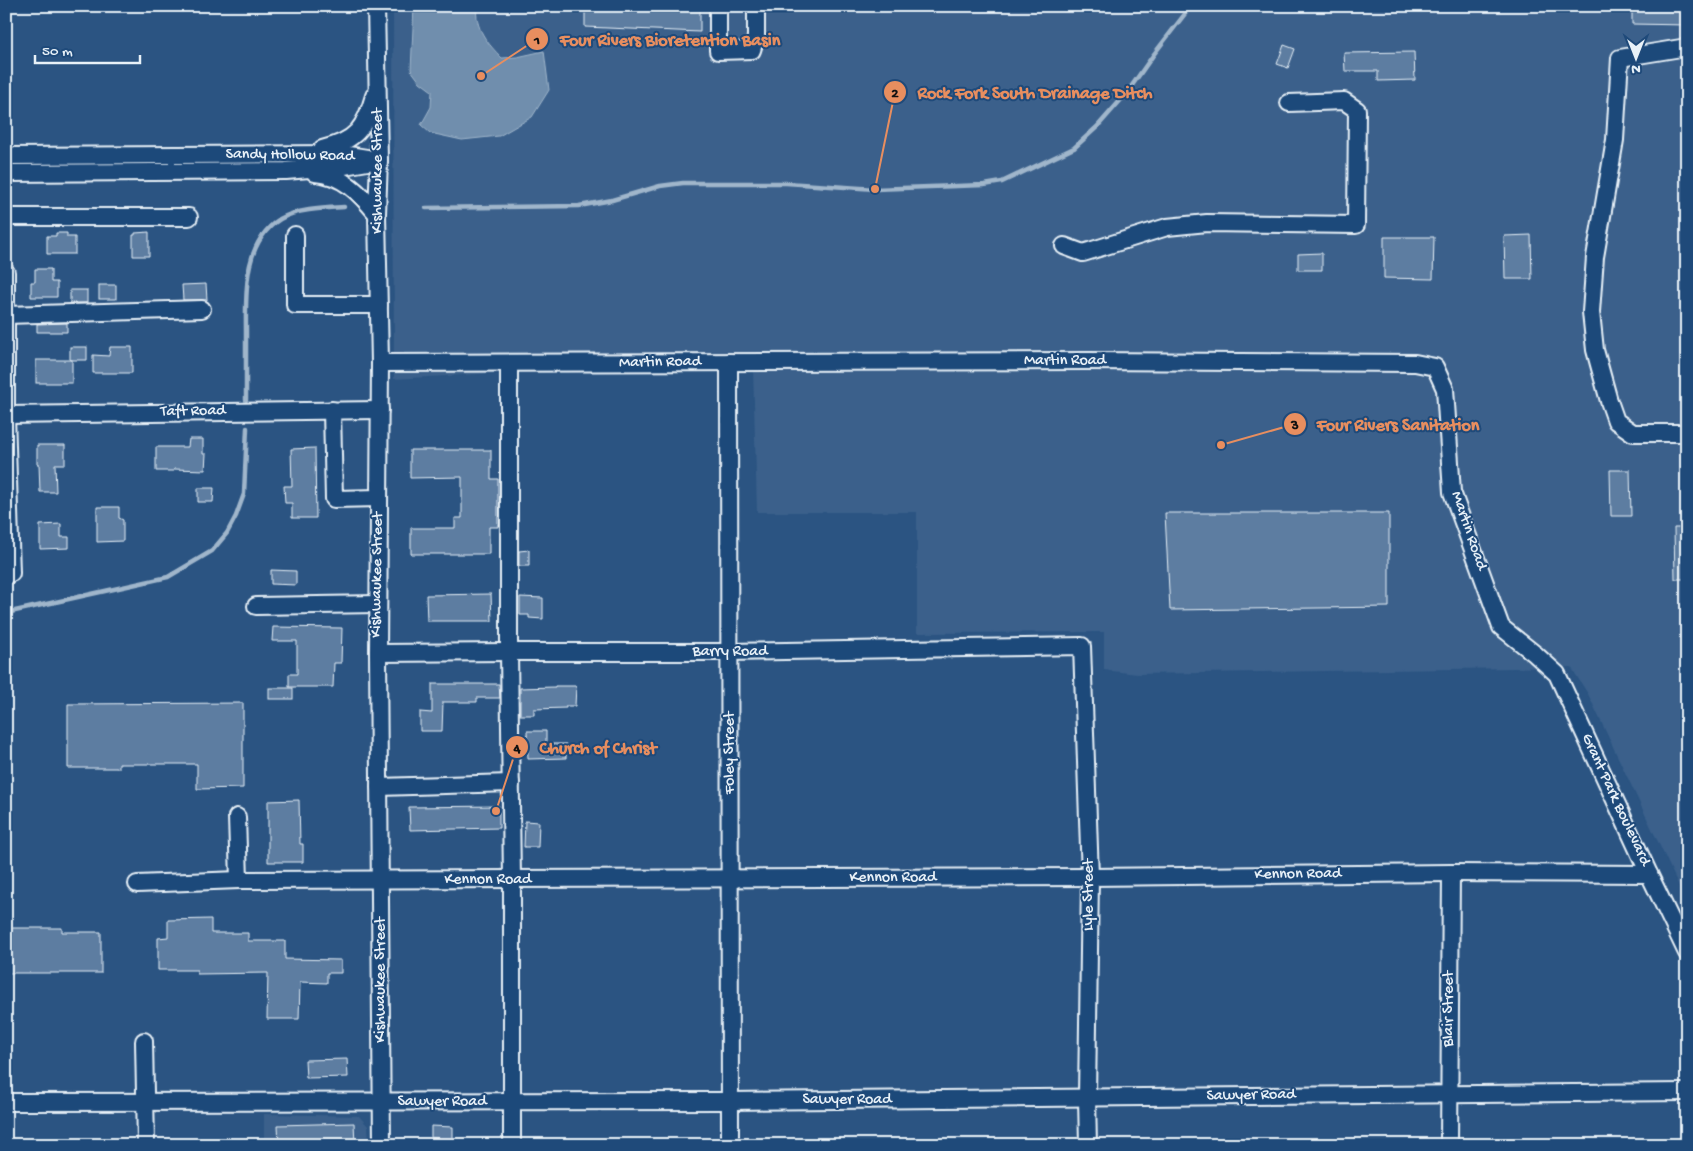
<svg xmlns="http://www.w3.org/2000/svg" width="1693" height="1151" viewBox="0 0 1693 1151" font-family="'Gochi Hand',sans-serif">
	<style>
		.built { fill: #3a608b }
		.water { fill: #708ead; stroke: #a0b6cb }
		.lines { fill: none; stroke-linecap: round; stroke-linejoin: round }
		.stream { stroke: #a0b6cb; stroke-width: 4.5 }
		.building { fill: #5d7da1; stroke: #e8f1f8 }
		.minor-casing { stroke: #e8f1f8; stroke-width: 20 }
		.minor { stroke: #1f4a7a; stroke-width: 16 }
		.labels { text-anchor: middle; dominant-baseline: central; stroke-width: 4; stroke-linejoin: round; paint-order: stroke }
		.street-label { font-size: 16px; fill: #e8f1f8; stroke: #1f4a7a }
		.leader { fill: none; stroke: #e88e5f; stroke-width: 2 }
		.callout-dot { fill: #e88e5f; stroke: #1f4a7a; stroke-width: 2 }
		.mark-label { font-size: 15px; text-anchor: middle; font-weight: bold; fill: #111 }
		.callout-label { font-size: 18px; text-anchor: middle; font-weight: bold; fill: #e88e5f; stroke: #1f4a7a; stroke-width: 4; stroke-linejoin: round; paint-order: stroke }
	</style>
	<rect width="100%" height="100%" fill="#2b5482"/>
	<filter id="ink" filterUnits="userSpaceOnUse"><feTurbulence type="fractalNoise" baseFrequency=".02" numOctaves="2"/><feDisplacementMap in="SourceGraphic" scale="10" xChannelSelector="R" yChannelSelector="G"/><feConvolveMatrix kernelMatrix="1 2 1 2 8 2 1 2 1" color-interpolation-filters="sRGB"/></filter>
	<g filter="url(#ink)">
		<g class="built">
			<path d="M393,6H1687V903L1588,694L1571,667L1137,674L1104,670V632L917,633V512H757L753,369L514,372L394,379Z"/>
			<path d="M264,1114L359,1116L368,1126L369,1145H264Z"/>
		</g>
		<path class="water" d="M414,6H477C474,28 488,44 502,58L517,57L544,51L549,90L532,117L499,136L462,140L430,133L421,125L431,107L432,91L420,82L411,70Z"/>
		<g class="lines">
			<g class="stream">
				<path d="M426,208L579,206L612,200L660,186L683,183H786L875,189L984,185L1002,182L1074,148L1097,127L1126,94L1154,54L1191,6"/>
				<path d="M246,400C246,378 246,356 246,335C246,295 242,243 280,219C296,209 326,208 344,207"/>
				<path d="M6,613L168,577L212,551L227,533L236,516L244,494L247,428"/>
			</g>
		</g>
		<g class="building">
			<path d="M585,6H700V32L585,27Z"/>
			<path d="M1632,6H1687V25L1632,24Z"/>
			<path d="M1284,45L1295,49L1288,68L1277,64Z"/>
			<path d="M1414,52L1415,80L1378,81V71H1345L1344,53Z"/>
			<path d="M149,232V256H133V235H135V233Z"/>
			<path d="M56,233H67V237H75V254H47V236H56Z"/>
			<path d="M1531,235L1532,279H1505L1504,236Z"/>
			<path d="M1384,237H1434L1433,279L1384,278Z"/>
			<path d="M1322,253V270H1298V254Z"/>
			<path d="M35,269H51V282H57V297H31V282H35Z"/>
			<path d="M206,284L207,300H183L182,285Z"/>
			<rect x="99" y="285" width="17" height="14"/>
			<rect x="70" y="290" width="17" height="13"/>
			<path d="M67,323V332H37V324Z"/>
			<rect x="70" y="347" width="17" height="13"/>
			<path d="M110,347H132V373H93V355L109,356Z"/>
			<rect x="36" y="360" width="36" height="23"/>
			<path d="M189,439H203V454H206L205,470L174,469V471H156V447H188Z"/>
			<path d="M37,445H65V464H55L56,492H40L39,464H37Z"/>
			<path d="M315,448L316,518H292V503H285L284,486H292L291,449Z"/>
			<path d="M410,450H491V479H498V527H489V554H411V528H455V518H462V477L410,478Z"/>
			<path d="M1610,470H1630L1631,516H1611Z"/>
			<path d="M198,488H214L213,502H198Z"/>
			<path d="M97,507H119V518L123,520V541L97,542Z"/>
			<path d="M1165,513H1389V607L1170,610Z"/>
			<path d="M61,524V537H69V548L40,549V525Z"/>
			<path d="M1674,528H1687V579H1675Z"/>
			<path d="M529,550V566H519V551Z"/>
			<path d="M271,570L296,571V585L271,584Z"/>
			<path d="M491,594L492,621H427L426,595Z"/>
			<path d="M520,597L543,598V619L529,618V615H520Z"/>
			<path d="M273,627L342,628L341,663H334L333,687H289V674H297V641H272Z"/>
			<path d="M432,684H499L500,698H477V702H443L442,731H420V712L432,713Z"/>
			<path d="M555,686H576L575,706H566V708L534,709V715H520V688L555,687Z"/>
			<rect x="269" y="688" width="24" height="11"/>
			<path d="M243,703V788L197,789V764H119V768H68V704Z"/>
			<path d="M527,731H546V744H566V758L528,759Z"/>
			<path d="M299,800L300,844H303V862H268V801Z"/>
			<path d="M499,806V828L410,830L409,807Z"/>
			<path d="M525,821L539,822L538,847H524Z"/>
			<path d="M211,919V933H248V941H285V959L341,960V973H327V983L300,982L299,1019H267L268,973L197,974V970H158V938L168,937V920Z"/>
			<path d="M6,928H62V932H101V973H6Z"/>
			<path d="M347,1059L348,1077L306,1078L305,1060Z"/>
			<path d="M354,1123L355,1145H279L278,1125Z"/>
			<path d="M431,1126L453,1127V1139L431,1138Z"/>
		</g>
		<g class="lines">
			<g class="minor-casing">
				<g id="minor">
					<path d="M376,6L379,160L377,214L380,363L378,653L382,1145"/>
					<path d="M718,6V51L752,50L756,37V6"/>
					<path d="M1687,47L1620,58L1615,140L1595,257L1591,312L1595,350L1609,401L1616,421L1633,433H1687"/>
					<path d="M322,149C356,141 365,128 374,96"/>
					<path d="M6,156L342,154L367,158"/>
					<path d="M6,173L286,171L344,166L379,160"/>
					<path d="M315,173C343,175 360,193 377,214"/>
					<path d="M6,217H189"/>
					<path d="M295,235V305H379"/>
					<path d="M1064,246L1083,253L1167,227L1207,223L1356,225L1357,110L1344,101L1289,103"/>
					<path d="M6,272V415L11,573L6,575"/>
					<path d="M6,315L202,309"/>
					<path d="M729,362L730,1145"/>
					<path d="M380,363L1088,361L1415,363L1435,367L1445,389L1452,492L1501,627L1535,654L1557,674L1649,874L1687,953"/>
					<path d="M509,364V652L512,880V1145"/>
					<path d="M332,410L334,499L379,498"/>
					<path d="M6,415L380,410"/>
					<path d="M256,606L378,604"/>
					<path d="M378,653L509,652H729L1082,646L1090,877L1087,1098L1088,1145"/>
					<path d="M379,787L511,783"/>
					<path d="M237,817L239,880"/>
					<path d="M137,884L239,880L1090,877L1451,873L1649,874"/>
					<path d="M144,1041L146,1145"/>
					<path d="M6,1102L730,1101L1687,1092"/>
					<path d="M1449,1145L1451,873"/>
				</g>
			</g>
			<use href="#minor" class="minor"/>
		</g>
	</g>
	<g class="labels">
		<g class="street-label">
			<text transform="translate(290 156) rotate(1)">Sandy Hollow Road</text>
			<text transform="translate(378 171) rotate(-90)">Kishwaukee Street</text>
			<text x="1065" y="361">Martin Road</text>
			<text transform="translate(660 363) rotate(-1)">Martin Road</text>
			<text transform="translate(193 412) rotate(-1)">Taft Road</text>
			<text transform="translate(1468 531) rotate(71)">Martin Road</text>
			<text transform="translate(378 575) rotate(-89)">Kishwaukee Street</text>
			<text x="730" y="652">Barry Road</text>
			<text transform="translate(730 753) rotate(-90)">Foley Street</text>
			<text transform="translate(1615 800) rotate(65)">Grant Park Boulevard</text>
			<text transform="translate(1298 875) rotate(-1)">Kennon Road</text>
			<text x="893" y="878">Kennon Road</text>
			<text x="488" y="880">Kennon Road</text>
			<text transform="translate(1089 895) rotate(-90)">Lyle Street</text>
			<text transform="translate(381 980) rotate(-90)">Kishwaukee Street</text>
			<text transform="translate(1449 1009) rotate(-90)">Blair Street</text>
			<text transform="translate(1251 1096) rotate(-1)">Sawyer Road</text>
			<text x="847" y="1100">Sawyer Road</text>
			<text x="442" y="1102">Sawyer Road</text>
		</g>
	</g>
	<path class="leader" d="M481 76L537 39M875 189L895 92M1221 445L1295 424M496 811L517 747"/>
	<g class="callout-dot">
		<circle cx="481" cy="76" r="5"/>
		<circle cx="875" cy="189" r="5"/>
		<circle cx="1221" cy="445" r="5"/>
		<circle cx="496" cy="811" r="5"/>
		<circle cx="537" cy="39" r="12"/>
		<circle cx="895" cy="92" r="12"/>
		<circle cx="1295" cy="424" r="12"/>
		<circle cx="517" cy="747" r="12"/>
	</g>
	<g class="mark-label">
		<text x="537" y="44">1</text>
		<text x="895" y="97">2</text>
		<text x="1295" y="429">3</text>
		<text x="517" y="752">4</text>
	</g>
	<g class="callout-label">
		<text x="670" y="45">Four Rivers Bioretention Basin</text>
		<text x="1035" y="98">Rock Fork South Drainage Ditch</text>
		<text x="1398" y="430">Four Rivers Sanitation</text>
		<text x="598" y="753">Church of Christ</text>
	</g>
	<rect width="1693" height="1151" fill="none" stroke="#1f4a7a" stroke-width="25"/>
	<rect x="12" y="12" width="1668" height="1126" fill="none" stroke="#e8f1f8" stroke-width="2" filter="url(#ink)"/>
	<g transform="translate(1636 58) rotate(180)" stroke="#1f4a7a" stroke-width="4" paint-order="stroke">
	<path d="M0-4L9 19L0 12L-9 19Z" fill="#e8f1f8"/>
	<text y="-8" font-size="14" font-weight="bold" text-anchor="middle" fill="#e8f1f8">N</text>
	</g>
	<path d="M35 55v8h105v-8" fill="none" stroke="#e8f1f8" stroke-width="2.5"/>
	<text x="42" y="55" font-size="15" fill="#e8f1f8" stroke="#1f4a7a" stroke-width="4" paint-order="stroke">50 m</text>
</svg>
